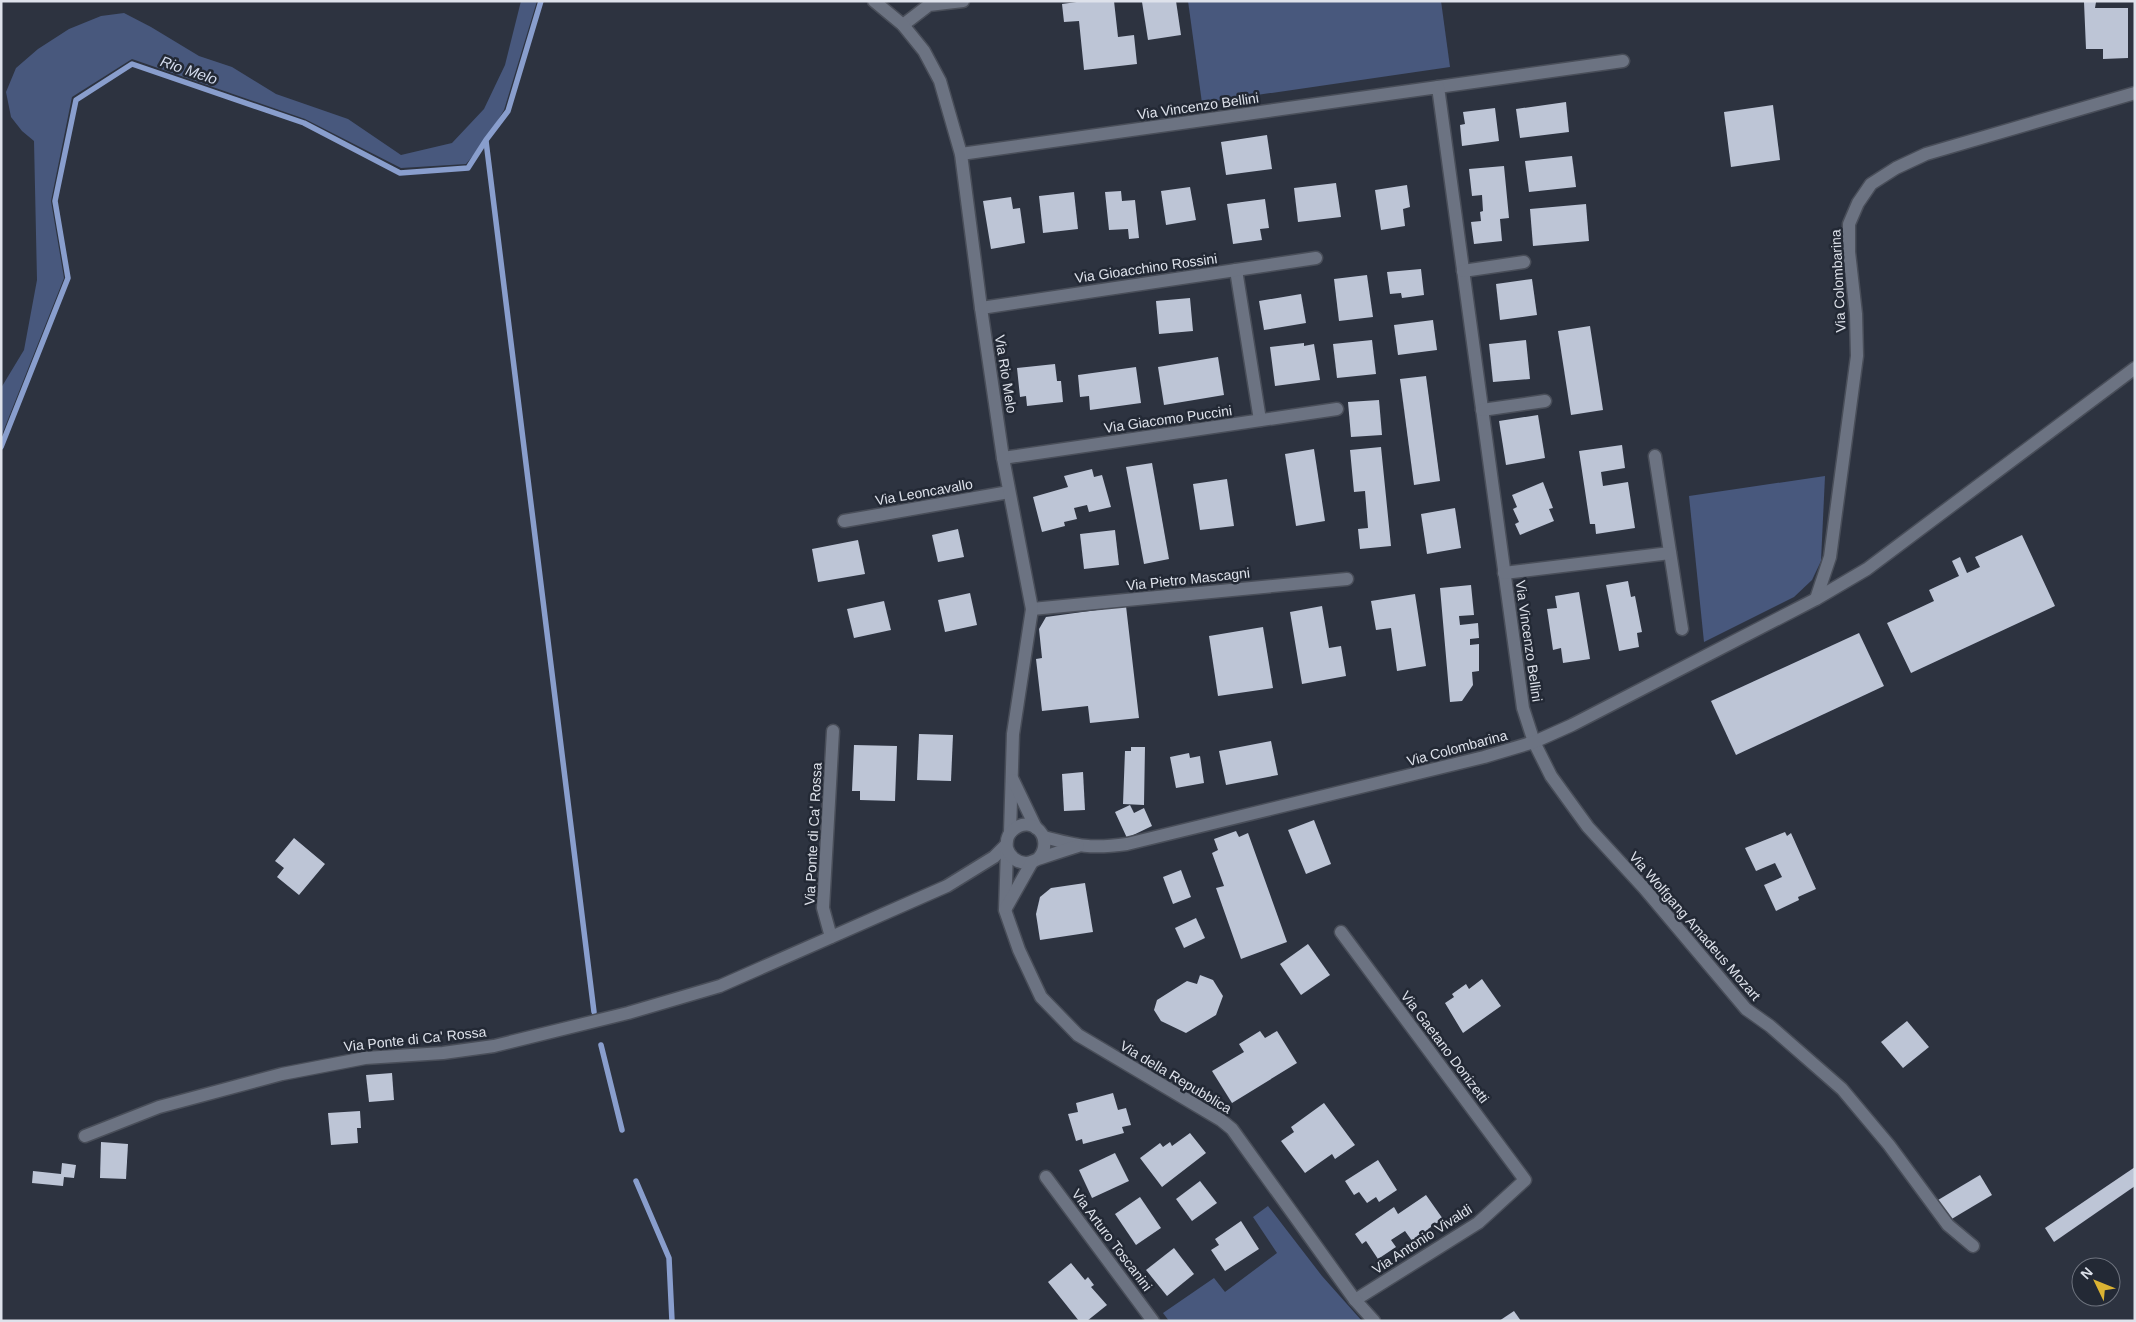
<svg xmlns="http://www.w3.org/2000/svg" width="2136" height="1322" viewBox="0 0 2136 1322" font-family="Arial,sans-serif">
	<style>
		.green { fill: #48587d }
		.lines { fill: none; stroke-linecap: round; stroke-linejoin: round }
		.stream { stroke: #899ecd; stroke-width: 5.5 }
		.building { fill: #bdc5d6 }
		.street-casing { stroke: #494e59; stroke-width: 15 }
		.secondary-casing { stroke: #494e59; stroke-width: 15 }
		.street { stroke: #6c7382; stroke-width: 12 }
		.secondary { stroke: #6c7382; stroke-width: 12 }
		.labels { text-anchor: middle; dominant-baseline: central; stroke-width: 5; stroke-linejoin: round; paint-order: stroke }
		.street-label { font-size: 14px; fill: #dee2eb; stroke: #232935 }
		.water-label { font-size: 15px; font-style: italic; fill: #d4dcee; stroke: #232935 }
	</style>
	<rect width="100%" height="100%" fill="#2d3340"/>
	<g class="green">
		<path d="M521,1H537L504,110L486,140L466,164L401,168L305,119L132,59L72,97L51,201L64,278L1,437V388L24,350L37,280L34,141L22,131L11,117L6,92L16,68L38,49L69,29L101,16L124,13L151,27L199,56L232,67L276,94L348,119L401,155L452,143L484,109L505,65Z"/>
		<path d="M1188,1H1441L1450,67L1202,103Z"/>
		<path d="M1825,476L1821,561L1812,580L1794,597L1704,642L1689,496Z"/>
		<path d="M1268,1206L1322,1276L1362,1321H1169L1163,1313L1214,1278L1225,1292L1277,1253L1253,1217Z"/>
	</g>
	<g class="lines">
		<g class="stream">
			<path d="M486,141L594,1012"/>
			<path d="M1,447L68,278L55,201L76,100L132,64L304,123L400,173L468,168L486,140L508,111L541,1"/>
			<path d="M601,1045L622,1130"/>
			<path d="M636,1181L669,1258L672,1321"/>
		</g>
	</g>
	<g class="building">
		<path d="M1084,1H1114L1118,37L1134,35L1137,64L1084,70L1079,21L1064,22L1062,4Z"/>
		<path d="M1176,1L1181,35L1148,40L1142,2Z"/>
		<path d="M2084,2H2096L2095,8H2128V58L2103,59V49H2086Z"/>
		<path d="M1566,102L1569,132L1520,138L1516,109Z"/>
		<path d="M1773,105L1780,160L1731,167L1724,112Z"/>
		<path d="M1495,108L1499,141L1462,146L1460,125L1465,124L1463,112Z"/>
		<path d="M1267,135L1272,169L1226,175L1221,142Z"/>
		<path d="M1572,156L1576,187L1529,192L1525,161Z"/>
		<path d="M1504,166L1509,218L1500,219L1502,241L1474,244L1471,222L1481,221L1480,212L1483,211L1482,195L1472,196L1469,169Z"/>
		<path d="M1336,183L1341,217L1298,222L1294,188Z"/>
		<path d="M1407,185L1410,207L1403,209L1405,226L1381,230L1375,190Z"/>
		<path d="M1190,187L1196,220L1166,225L1161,191Z"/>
		<path d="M1121,191L1122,201L1135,200L1139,238L1129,239L1128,229L1109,230L1105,192Z"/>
		<path d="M1074,192L1078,229L1043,233L1039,196Z"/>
		<path d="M1011,197L1013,209L1020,208L1025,243L991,249L983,201Z"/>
		<path d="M1265,199L1269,228L1260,229L1262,240L1233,244L1227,204Z"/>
		<path d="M1586,204L1589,241L1533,246L1530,209Z"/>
		<path d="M1421,269L1424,295L1402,298L1401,293L1390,294L1387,272Z"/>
		<path d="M1367,275L1373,317L1339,321L1334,279Z"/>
		<path d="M1532,279L1537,315L1500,320L1496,284Z"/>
		<path d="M1301,294L1306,323L1264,330L1259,301Z"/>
		<path d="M1190,298L1193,331L1159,334L1156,301Z"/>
		<path d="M1433,320L1437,350L1398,355L1394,325Z"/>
		<path d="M1590,326L1603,410L1571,415L1558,331Z"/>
		<path d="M1372,340L1376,374L1337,378L1333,344Z"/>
		<path d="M1526,340L1530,379L1493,382L1489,344Z"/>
		<path d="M1304,343V346L1314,344L1320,380L1275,386L1270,347Z"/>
		<path d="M1218,357L1224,395L1164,405L1158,367Z"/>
		<path d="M1055,364L1057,381H1061L1063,402L1027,406L1026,396L1020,397L1017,368Z"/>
		<path d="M1136,367L1141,403L1090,410L1089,396L1080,397L1078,375Z"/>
		<path d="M1426,376L1440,481L1414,485L1400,379Z"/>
		<path d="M1379,400L1382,435L1351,437L1348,402Z"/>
		<path d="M1538,415L1545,458L1506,465L1499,421Z"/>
		<path d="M1622,445L1625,468L1601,472L1603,486L1628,482L1635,528L1596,534L1595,524H1590L1579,451Z"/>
		<path d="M1381,447L1391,546L1360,549L1358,529L1368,528L1365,491L1354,492L1350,450Z"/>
		<path d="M1314,449L1325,521L1296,526L1285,454Z"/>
		<path d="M1152,463L1169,559L1144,564L1126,467Z"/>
		<path d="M1092,469L1094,477L1102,475L1111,507L1089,512L1087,505L1074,508L1077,519L1064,522L1065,526L1042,532L1033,497L1068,487L1064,476Z"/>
		<path d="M1227,479L1234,526L1200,530L1193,484Z"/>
		<path d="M1543,482L1553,508L1549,509L1554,521L1520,535L1515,524L1519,522L1513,509L1517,507L1512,495Z"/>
		<path d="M1455,508L1461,548L1427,554L1421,514Z"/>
		<path d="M958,529L964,557L938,562L932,535Z"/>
		<path d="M1115,530L1119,565L1084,569L1080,534Z"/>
		<path d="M2022,535L2055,606L1911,673L1887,623L1934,601L1929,590L1959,576L1952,561L1960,557L1967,573L1980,567L1975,557Z"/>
		<path d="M858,540L865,574L818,582L812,549Z"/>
		<path d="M1628,581L1631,597L1635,596L1642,632L1637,633L1639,647L1619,651L1606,585Z"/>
		<path d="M1471,585L1474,615L1459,616L1460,625L1478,623L1479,638L1470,639V645L1479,644V671L1472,672L1473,685L1462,701L1450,702L1440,588Z"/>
		<path d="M1579,592L1590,659L1563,663L1561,648L1553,650L1547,609L1557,608L1555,596Z"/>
		<path d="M970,593L977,625L945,632L938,600Z"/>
		<path d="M1415,594L1426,666L1397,671L1391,628L1376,630L1371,601Z"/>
		<path d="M884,601L891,630L854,638L847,609Z"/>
		<path d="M1126,606L1139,718L1090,723L1088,706L1042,711L1036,659L1042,658L1039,629L1046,617Z"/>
		<path d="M1322,606L1329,648L1341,646L1346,676L1302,684L1290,612Z"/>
		<path d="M1263,627L1273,688L1218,696L1209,636Z"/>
		<path d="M1859,633L1884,686L1736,755L1711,701Z"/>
		<path d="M919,734L953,735L951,781L917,780Z"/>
		<path d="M1271,741L1278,775L1226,785L1219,751Z"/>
		<path d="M854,745L897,746L895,801L860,800V791H852Z"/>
		<path d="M1131,747H1145L1144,805L1123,804L1125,751H1131Z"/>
		<path d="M1189,753L1190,758L1200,756L1204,783L1176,788L1170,757Z"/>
		<path d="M1083,772L1085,810L1064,811L1062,774Z"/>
		<path d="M1130,805L1134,813L1144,808L1152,826L1127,838L1115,812Z"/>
		<path d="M1314,820L1331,864L1306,874L1288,830Z"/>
		<path d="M1236,831L1239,837L1248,833L1287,942L1241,959L1216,888L1224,886L1212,853L1218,850L1214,839Z"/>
		<path d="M1785,832L1787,836L1791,833L1816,889L1798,897L1799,900L1776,911L1764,885L1782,877L1775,863L1756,871L1745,848Z"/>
		<path d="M294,838L325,864L299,895L277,877L284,868L275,861Z"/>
		<path d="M1181,870L1191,897L1173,904L1163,877Z"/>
		<path d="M1085,883L1093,932L1040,940L1036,914L1040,897L1051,888Z"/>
		<path d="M1196,918L1205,938L1184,948L1175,928Z"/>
		<path d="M1308,944L1330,975L1301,995L1280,964Z"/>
		<path d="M1200,975L1213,980L1223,996L1216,1015L1186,1033L1161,1021L1154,1010L1157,1000L1187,981L1197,984Z"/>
		<path d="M1482,979L1501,1006L1463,1033L1445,1003L1454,997L1452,994L1466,984L1469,989Z"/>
		<path d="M1907,1021L1929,1047L1903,1068L1881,1042Z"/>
		<path d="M1260,1031L1265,1038L1277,1031L1297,1063L1232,1103L1212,1071L1244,1052L1239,1044Z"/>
		<path d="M392,1073L394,1100L369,1102L366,1075Z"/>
		<path d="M1113,1093L1118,1110L1126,1108L1131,1125L1122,1127L1124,1133L1083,1144L1082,1139L1076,1141L1068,1114L1078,1112L1076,1103Z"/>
		<path d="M1324,1103L1355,1145L1335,1159L1332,1154L1305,1173L1281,1141L1294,1132L1291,1127Z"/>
		<path d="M360,1111L361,1128H357L358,1143L331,1145L328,1113Z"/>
		<path d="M1190,1133L1206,1153L1162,1187L1140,1158L1160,1143L1163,1147L1170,1142L1172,1146Z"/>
		<path d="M101,1142L128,1144L126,1179L100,1178Z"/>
		<path d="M1115,1153L1129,1181L1092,1198L1079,1170Z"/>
		<path d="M1378,1160L1397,1190L1379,1202L1376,1197L1367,1203L1359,1192L1354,1195L1345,1181Z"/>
		<path d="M62,1163L76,1165L74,1178L64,1177L63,1186L32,1183L33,1171L61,1174Z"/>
		<path d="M2135,1167V1186L2054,1242L2045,1228Z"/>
		<path d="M1980,1175L1992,1195L1950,1220L1938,1200Z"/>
		<path d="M1200,1181L1217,1203L1192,1221L1176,1199Z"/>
		<path d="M1426,1195L1443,1219L1428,1229L1431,1234L1415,1245L1405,1231L1391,1240L1396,1247L1378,1259L1366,1241L1362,1244L1355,1234L1394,1207L1398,1214Z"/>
		<path d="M1140,1197L1161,1228L1136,1245L1115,1214Z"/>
		<path d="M1241,1221L1259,1249L1225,1271L1211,1250L1219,1245L1215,1239Z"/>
		<path d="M1174,1248L1194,1274L1167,1296L1146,1270Z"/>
		<path d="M1071,1263L1085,1280L1088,1277L1094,1285L1091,1287L1107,1305L1087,1321H1079L1048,1282Z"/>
		<path d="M1514,1311L1521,1321H1499Z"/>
	</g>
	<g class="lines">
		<g class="street-casing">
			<g id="street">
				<path d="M903,25L929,5L963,1"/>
				<path d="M1438,87L1623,61"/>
				<path d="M961,154L1438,87L1523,708L1534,742L1551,776L1588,827L1644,888L1746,1009L1770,1026L1842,1089L1889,1145L1948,1225L1973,1246"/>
				<path d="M1236,270L1260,420"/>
				<path d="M1463,271L1524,262"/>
				<path d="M981,308L1316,258"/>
				<path d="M1482,410L1545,401"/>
				<path d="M1655,456L1682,629"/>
				<path d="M1003,458L1337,409"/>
				<path d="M844,521L1009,492"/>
				<path d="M1504,573L1670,553"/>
				<path d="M1816,599L1830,557L1857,356L1856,314L1849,252V224L1858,203L1871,184L1896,168L1926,154L2135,93"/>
				<path d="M1032,609L1347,579"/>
				<path d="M1341,932L1525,1180L1478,1223L1355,1300"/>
				<path d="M831,937L823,908L833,731"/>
				<path d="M85,1136L159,1107L282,1074L365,1058L443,1053L494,1046L628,1013L720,986L947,886L994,857L1006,845"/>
				<path d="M1046,1177L1153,1321"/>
			</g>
		</g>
		<g class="secondary-casing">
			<g id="secondary">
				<path d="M874,1L903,25L924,51L940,81L961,154L981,308L1003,458L1032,609L1013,734L1010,833"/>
				<path d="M1013,780L1036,828"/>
				<path d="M1044,837C1078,846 1091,849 1127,844L1484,757L1534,742L1572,725L1816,599L1867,569L2135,368"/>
				<path d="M1007,850L1005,910L1019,950L1041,997L1078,1035L1221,1120L1232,1129L1355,1300L1374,1321"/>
				<path d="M1038,859C1056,839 1032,813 1013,830C1008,834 1006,841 1007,848C1009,856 1017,863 1026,863C1032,863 1036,859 1041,858C1053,854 1065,850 1078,846"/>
				<path d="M1006,908L1032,862"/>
			</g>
		</g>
		<use href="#street" class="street"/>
		<use href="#secondary" class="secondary"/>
	</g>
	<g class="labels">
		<g class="street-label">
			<text transform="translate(1198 106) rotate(-8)">Via Vincenzo Bellini</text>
			<text transform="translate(1146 268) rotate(-8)">Via Gioacchino Rossini</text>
			<text transform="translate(1838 281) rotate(-93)">Via Colombarina</text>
			<text transform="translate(1006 374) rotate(81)">Via Rio Melo</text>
			<text transform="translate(1168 419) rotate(-8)">Via Giacomo Puccini</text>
			<text transform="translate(924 492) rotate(-10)">Via Leoncavallo</text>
			<text transform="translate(1188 579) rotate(-6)">Via Pietro Mascagni</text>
			<text transform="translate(1529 641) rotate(82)">Via Vincenzo Bellini</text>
			<text transform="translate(1457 748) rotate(-15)">Via Colombarina</text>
			<text transform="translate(813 834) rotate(-87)">Via Ponte di Ca' Rossa</text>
			<text transform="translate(1695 926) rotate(49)">Via Wolfgang Amadeus Mozart</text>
			<text transform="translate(415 1039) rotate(-6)">Via Ponte di Ca' Rossa</text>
			<text transform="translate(1445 1047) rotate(53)">Via Gaetano Donizetti</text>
			<text transform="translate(1176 1077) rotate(31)">Via della Repubblica</text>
			<text transform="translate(1422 1239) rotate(-33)">Via Antonio Vivaldi</text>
			<text transform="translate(1112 1240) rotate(53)">Via Arturo Toscanini</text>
		</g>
		<g class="water-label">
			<text transform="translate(189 70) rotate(19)">Rio Melo</text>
		</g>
	</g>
	<rect width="2136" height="1322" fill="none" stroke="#dee2eb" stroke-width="5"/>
	<g transform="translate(2096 1282) rotate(313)"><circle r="24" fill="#232935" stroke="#6e737e"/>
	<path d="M0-4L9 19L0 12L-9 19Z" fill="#dbb333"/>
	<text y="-8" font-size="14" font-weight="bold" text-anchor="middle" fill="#dee2eb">N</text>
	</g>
</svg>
